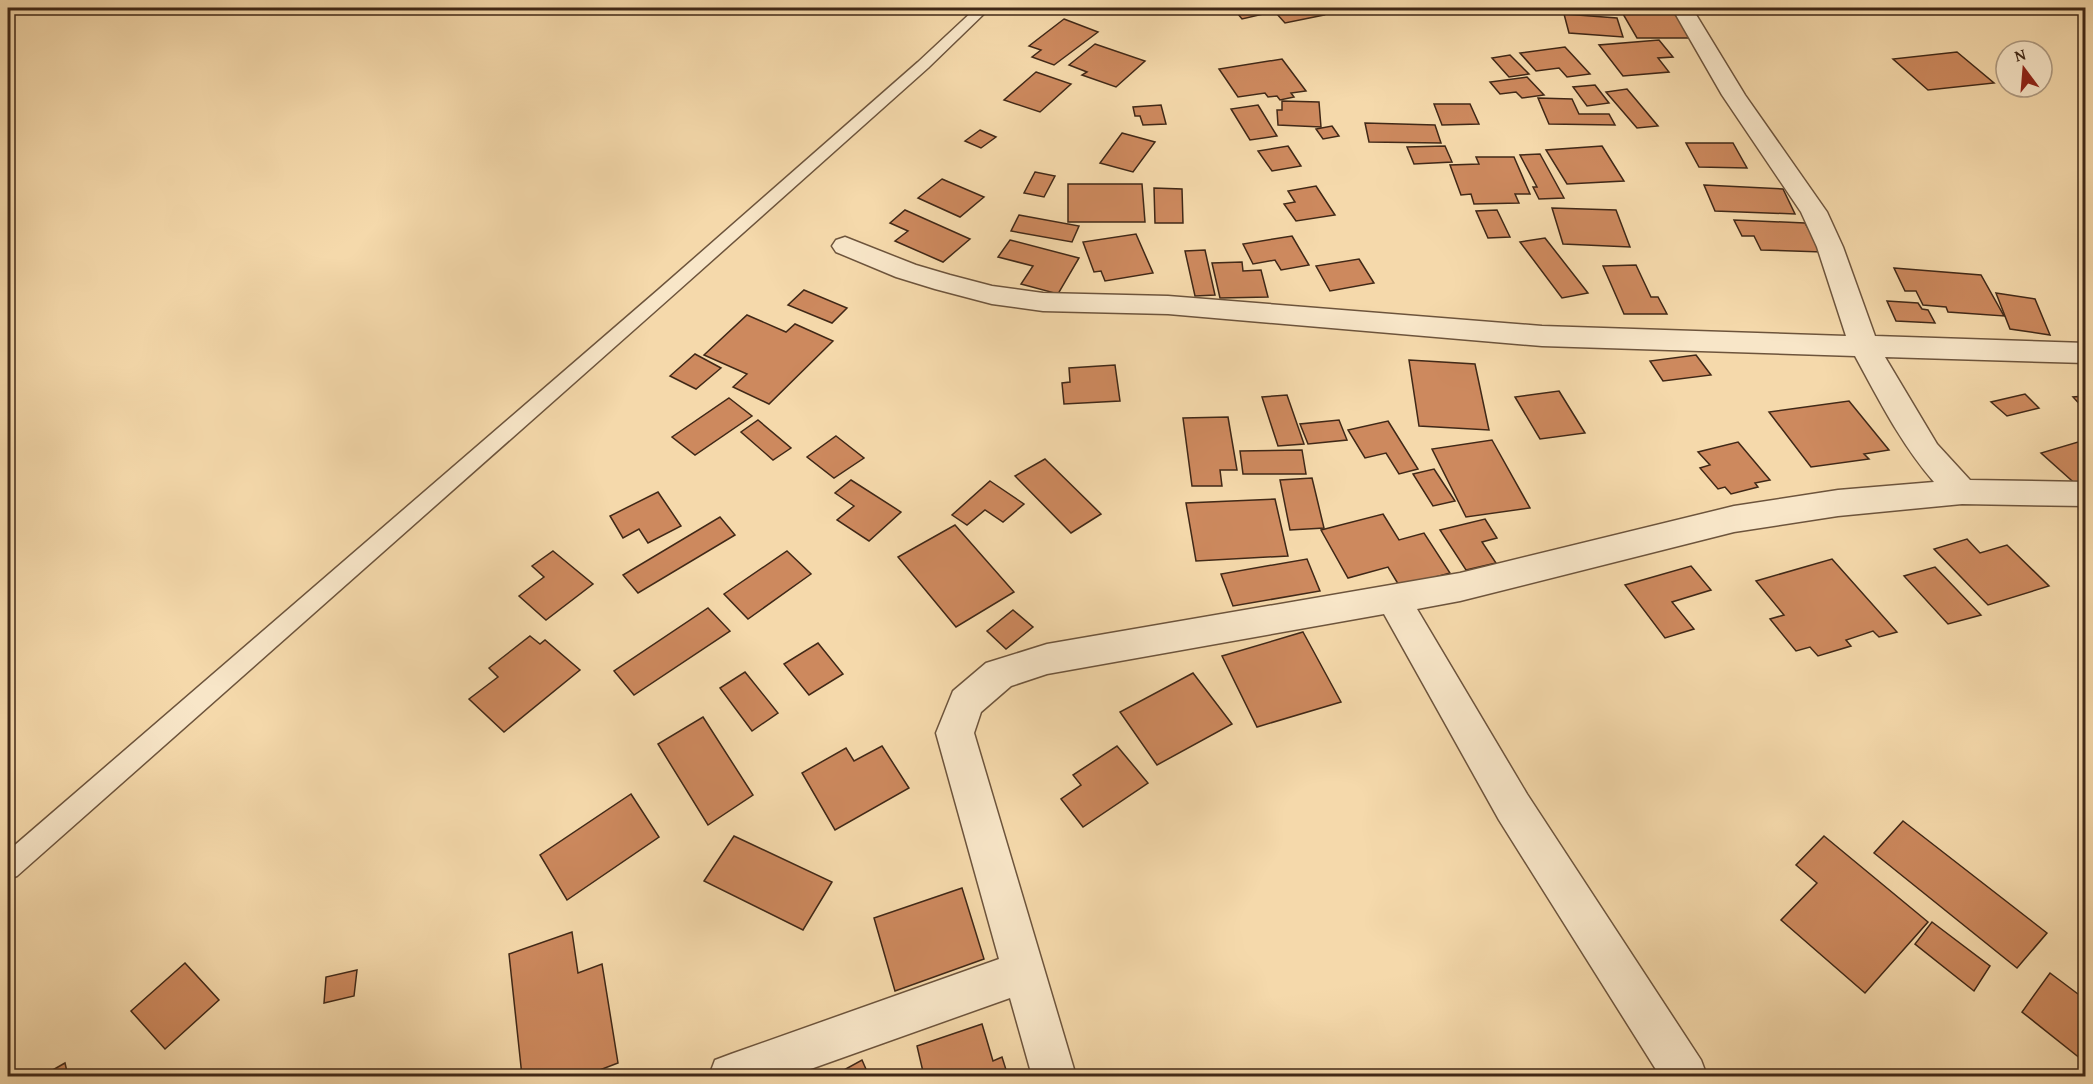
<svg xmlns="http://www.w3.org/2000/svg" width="2093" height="1084" viewBox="0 0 2093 1084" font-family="'Gentium Book Plus',serif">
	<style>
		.building { fill: #cd895e; stroke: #402817; stroke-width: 1.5 }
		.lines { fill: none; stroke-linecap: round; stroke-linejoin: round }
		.lane-casing { stroke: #6d543c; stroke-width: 3 }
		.street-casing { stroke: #6d543c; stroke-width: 3 }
		.lane { fill: #f8e6c8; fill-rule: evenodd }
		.street { fill: #f8e6c8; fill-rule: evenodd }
	</style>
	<rect width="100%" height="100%" fill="#f5d9ab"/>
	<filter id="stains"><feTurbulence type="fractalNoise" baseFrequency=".00333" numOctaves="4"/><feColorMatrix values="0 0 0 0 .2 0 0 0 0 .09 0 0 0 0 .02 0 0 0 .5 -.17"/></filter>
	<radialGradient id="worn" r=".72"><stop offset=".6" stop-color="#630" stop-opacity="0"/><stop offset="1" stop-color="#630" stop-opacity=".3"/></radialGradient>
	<g class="building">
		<path d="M1233,8H1278L1281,10L1242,19Z"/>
		<path d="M1306,8H1316L1324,15L1285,23L1276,13Z"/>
		<path d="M1564,14L1617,18L1623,37L1569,33Z"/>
		<path d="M1623,14H1677L1691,38H1637Z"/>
		<path d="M1064,19L1098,32L1054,65L1032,57L1041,50L1029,46Z"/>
		<path d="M1659,40L1673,57L1658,58L1669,72L1623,76L1599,45Z"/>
		<path d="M1095,44L1145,61L1116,87L1082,75L1087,72L1069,65Z"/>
		<path d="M1565,47L1590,74L1567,77L1559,68L1536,71L1520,53Z"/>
		<path d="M1957,52L1994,83L1928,90L1893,59Z"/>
		<path d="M1510,55L1529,74L1509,77L1492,58Z"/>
		<path d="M1282,59L1306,91L1291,93L1294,97L1280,100L1277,96L1268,97L1265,93L1238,97L1219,69Z"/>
		<path d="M1036,72L1071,84L1040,112L1004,100Z"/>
		<path d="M1527,77L1544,95L1522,98L1516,92L1500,94L1490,82Z"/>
		<path d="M1595,85L1609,103L1587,106L1573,87Z"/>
		<path d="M1627,89L1658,126L1637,128L1606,92Z"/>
		<path d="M1538,98L1572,99L1579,114H1609L1615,125L1549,124Z"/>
		<path d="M1282,101L1319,102L1321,127L1278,125L1277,110H1282Z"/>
		<path d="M1434,104H1470L1479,124L1442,125Z"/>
		<path d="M1161,105L1166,124L1143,125L1140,116H1135L1133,107Z"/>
		<path d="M1258,105L1277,136L1250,140L1231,109Z"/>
		<path d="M1365,123L1435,125L1441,143L1369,142Z"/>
		<path d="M1332,126L1339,136L1323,139L1316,129Z"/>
		<path d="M980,130L996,137L981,148L965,141Z"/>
		<path d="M1122,133L1155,142L1133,172L1100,163Z"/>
		<path d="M1686,143H1733L1747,168L1699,167Z"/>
		<path d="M1288,146L1301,166L1272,171L1258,151Z"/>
		<path d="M1445,146L1452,162L1414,164L1407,147Z"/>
		<path d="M1602,146L1624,181L1567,184L1546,150Z"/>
		<path d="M1540,154L1564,198L1539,199L1533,187H1537L1520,155Z"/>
		<path d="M1476,157H1514L1530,194H1515L1519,203L1474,204L1471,194L1461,195L1450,165L1479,164Z"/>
		<path d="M1035,172L1055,176L1044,197L1024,193Z"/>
		<path d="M942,179L984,197L960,217L918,198Z"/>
		<path d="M1068,184H1142L1145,222H1068Z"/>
		<path d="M1704,185L1783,189L1795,214L1715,211Z"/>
		<path d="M1316,186L1335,215L1296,221L1284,204L1295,202L1288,191Z"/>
		<path d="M1154,188L1182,189L1183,223H1155Z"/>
		<path d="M1552,208L1616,210L1630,247L1563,244Z"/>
		<path d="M905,210L970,239L943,262L895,241L908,231L890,223Z"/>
		<path d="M1497,210L1510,237L1488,238L1476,211Z"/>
		<path d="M1019,215L1079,226L1072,242L1011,231Z"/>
		<path d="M1734,220L1805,223L1822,252L1761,250L1754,236H1742Z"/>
		<path d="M1136,234L1153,273L1105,281L1101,271L1094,272L1083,242Z"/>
		<path d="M1292,236L1309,265L1281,270L1275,260L1253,264L1243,244Z"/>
		<path d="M1545,238L1588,293L1562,298L1520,242Z"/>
		<path d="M1010,240L1079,258L1058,294L1021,284L1033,266L998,257Z"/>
		<path d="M1205,250L1215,295L1195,296L1185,251Z"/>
		<path d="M1359,259L1374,283L1330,291L1316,266Z"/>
		<path d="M1242,262L1243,271L1261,270L1268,297L1220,298L1212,263Z"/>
		<path d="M1636,265L1651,297H1658L1667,314H1624L1603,266Z"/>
		<path d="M1894,268L1981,275L2004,316L1948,312L1946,307L1923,305L1916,291H1905Z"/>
		<path d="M804,290L847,308L832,323L788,305Z"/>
		<path d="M1996,293L2035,299L2050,335L2010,329Z"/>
		<path d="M1887,301L1918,303L1922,309L1928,310L1935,323L1896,321Z"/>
		<path d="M747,315L786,332L795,324L833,341L769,404L733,387L747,374L704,355Z"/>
		<path d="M695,354L721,368L696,389L670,376Z"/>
		<path d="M1696,355L1711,375L1663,381L1650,361Z"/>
		<path d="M1409,360L1475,364L1489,430L1419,426Z"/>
		<path d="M1115,365L1120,401L1064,404L1062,383L1070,382L1069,368Z"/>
		<path d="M1559,391L1585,433L1540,439L1515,397Z"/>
		<path d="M2025,394L2039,408L2007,416L1991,402Z"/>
		<path d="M1287,395L1304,444L1278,446L1262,397Z"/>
		<path d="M2086,396V411L2073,397Z"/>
		<path d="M729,398L752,416L695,455L672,437Z"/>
		<path d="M1849,401L1889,450L1864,454L1869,459L1811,467L1769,412Z"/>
		<path d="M1228,417L1237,470H1220L1222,486H1192L1183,418Z"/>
		<path d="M758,420L791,448L773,460L741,432Z"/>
		<path d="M1339,420L1347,440L1308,444L1300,424Z"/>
		<path d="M1388,421L1418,469L1399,474L1386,453L1365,458L1348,430Z"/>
		<path d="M836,436L864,458L834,478L807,457Z"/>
		<path d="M1492,440L1530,508L1466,517L1432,449Z"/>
		<path d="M1738,442L1770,480L1755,483L1758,487L1731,494L1725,487L1718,489L1700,468L1710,465L1698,452Z"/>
		<path d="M2078,442L2086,448V487L2080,488L2041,453Z"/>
		<path d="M1302,450L1306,474H1243L1240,451Z"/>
		<path d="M1045,459L1101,514L1071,533L1015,476Z"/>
		<path d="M1434,469L1455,501L1433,506L1413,474Z"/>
		<path d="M1312,478L1324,528L1290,530L1280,480Z"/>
		<path d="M851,480L901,512L869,541L837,520L854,506L835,493Z"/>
		<path d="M990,481L1024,504L1003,522L985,510L967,525L952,515Z"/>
		<path d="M658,492L681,526L648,543L639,529L623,538L610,516Z"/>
		<path d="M1275,499L1288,556L1196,561L1186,503Z"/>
		<path d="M1383,514L1399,540L1424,533L1450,573L1400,587L1388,567L1348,578L1321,530Z"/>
		<path d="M720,517L735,535L638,593L623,575Z"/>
		<path d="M1485,519L1497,538L1482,542L1496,563L1466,570L1440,530Z"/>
		<path d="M955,525L1014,592L956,627L898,557Z"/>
		<path d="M1967,539L1980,553L2007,545L2049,586L1988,605L1934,549Z"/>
		<path d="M553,551L593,584L546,620L519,596L544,577L532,566Z"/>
		<path d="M787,551L811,574L748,619L724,594Z"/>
		<path d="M1307,559L1320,591L1233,606L1221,574Z"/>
		<path d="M1832,559L1897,632L1879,637L1873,631L1846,640L1851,646L1818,656L1810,647L1796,651L1770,619L1784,615L1756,581Z"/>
		<path d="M1691,566L1711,590L1672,602L1694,629L1665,638L1625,585Z"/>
		<path d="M1935,567L1981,615L1948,624L1904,576Z"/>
		<path d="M708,608L730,631L634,695L614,671Z"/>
		<path d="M1013,610L1033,627L1006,649L987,631Z"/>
		<path d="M1303,632L1341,702L1257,727L1222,656Z"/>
		<path d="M530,636L540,644L545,640L580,670L504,732L469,699L498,677L489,668Z"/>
		<path d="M818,643L843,674L809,695L784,664Z"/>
		<path d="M745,672L778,713L752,731L720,688Z"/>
		<path d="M1193,673L1232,724L1157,765L1120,712Z"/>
		<path d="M703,717L753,795L708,825L658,744Z"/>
		<path d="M882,746L909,788L835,830L802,773L846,748L854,761Z"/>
		<path d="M1117,746L1148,783L1083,827L1061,799L1081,785L1073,775Z"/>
		<path d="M631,794L659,837L567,900L540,855Z"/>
		<path d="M1903,821L2047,933L2017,968L1874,853Z"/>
		<path d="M734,836L832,882L803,930L704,881Z"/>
		<path d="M1824,836L1928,922L1865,993L1781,920L1817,883L1796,865Z"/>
		<path d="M962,888L984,959L895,991L874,918Z"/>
		<path d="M1932,922L1990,966L1974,991L1915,944Z"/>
		<path d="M572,932L578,973L602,964L618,1063L584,1076H522L509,954Z"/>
		<path d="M185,963L219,1000L165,1049L131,1011Z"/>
		<path d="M357,970L354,996L324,1003L326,977Z"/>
		<path d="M2050,973L2086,1000V1063L2022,1012Z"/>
		<path d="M982,1024L993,1061L1002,1057L1008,1076H924L917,1046Z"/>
		<path d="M862,1060L869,1076H833Z"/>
		<path d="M65,1063L68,1076H42Z"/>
	</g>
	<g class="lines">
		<g class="lane-casing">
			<path id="lane" d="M976,8H990L928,68L670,298L17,876L8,879V851L658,290L918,62Z"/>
		</g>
		<g class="street-casing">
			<path id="street" d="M1672,8H1692L1745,95L1827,212L1843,247L1875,336L2086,343V363L1885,357L1937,444L1970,480L2086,482V506L1962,504L1838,516L1734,532L1460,601L1417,609L1527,794L1701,1060L1707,1076H1660L1499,820L1384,614L1047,674L1011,686L981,712L974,733L1076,1076H1032L1010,998L791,1076H709L715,1060L731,1054L999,959L936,733L953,691L986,663L1047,644L1460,573L1734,506L1838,490L1934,482C1901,444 1879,400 1855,356L1542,346L1168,314L1043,311L992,304L935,289L896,277L836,252L832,246L836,240L845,237L916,265L950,275L992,286L1043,293L1168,296L1542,326L1846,336L1817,247L1801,212L1722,95Z"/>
		</g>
		<use href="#lane" class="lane"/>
		<use href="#street" class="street"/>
	</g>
	<rect width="2093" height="1084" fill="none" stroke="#f5d9ab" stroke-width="30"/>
	<rect x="9" y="9" width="2075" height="1066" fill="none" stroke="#402817" stroke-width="3"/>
	<rect x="15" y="15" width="2063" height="1054" fill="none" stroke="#402817" stroke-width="1.5"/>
	<g transform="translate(2024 69) rotate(344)"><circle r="28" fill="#f8e6c8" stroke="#ae9a81" stroke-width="1.5"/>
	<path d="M0-4.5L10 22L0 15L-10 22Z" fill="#8f2418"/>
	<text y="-9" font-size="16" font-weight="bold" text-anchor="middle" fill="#402817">N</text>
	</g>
	<rect width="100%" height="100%" filter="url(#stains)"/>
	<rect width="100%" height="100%" fill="url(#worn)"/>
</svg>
